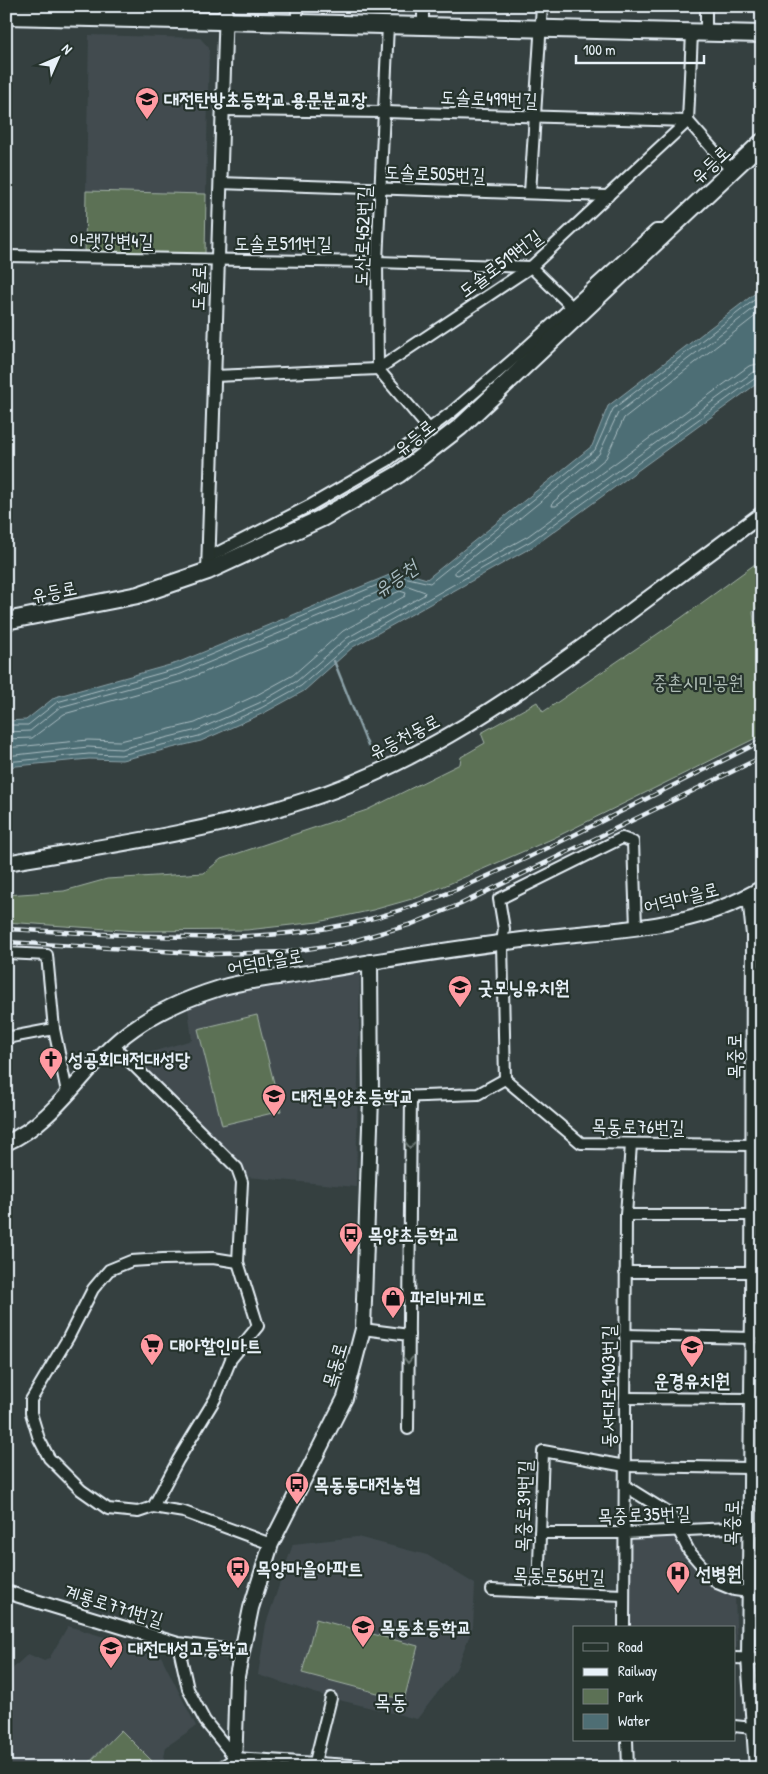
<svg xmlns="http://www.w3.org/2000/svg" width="768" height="1774" viewBox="0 0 768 1774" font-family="'Patrick Hand','Poor Story',sans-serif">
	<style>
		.built { fill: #424c50 }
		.green { fill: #5c7155; stroke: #a2b1a6 }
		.water { fill: #4e6e74; stroke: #8ca2a9 }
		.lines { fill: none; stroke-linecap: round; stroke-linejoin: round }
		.shore { stroke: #aabdc3; stroke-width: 1 }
		.stream { stroke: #8ca2a9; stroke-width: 2.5 }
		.minor-casing { stroke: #e8f1f8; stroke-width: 14 }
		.tertiary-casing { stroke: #e8f1f8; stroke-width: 16 }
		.secondary-casing { stroke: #e8f1f8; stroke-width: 18 }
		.primary-casing { stroke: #e8f1f8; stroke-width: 20 }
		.minor { stroke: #26332d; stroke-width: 10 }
		.tertiary { stroke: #26332d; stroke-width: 12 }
		.secondary { stroke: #26332d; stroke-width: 14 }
		.primary { stroke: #26332d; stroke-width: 16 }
		.rail-casing { stroke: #e8f1f8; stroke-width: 4.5 }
		.rail { stroke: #26332d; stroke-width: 2.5; stroke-dasharray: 8; stroke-linecap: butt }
		.oneway { stroke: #6a7674 }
		.labels { text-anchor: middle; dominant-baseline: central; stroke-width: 4.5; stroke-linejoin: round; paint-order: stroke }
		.street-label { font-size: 19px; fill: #e8f1f8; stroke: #26332d }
		.poi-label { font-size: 19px; font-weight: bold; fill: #e8f1f8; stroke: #26332d; text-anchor: start }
		.park-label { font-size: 19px; fill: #b0beb7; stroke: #26332d }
		.water-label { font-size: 20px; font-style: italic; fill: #aabdc3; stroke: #26332d }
		.quarter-label { font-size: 21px; fill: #e8f1f8; stroke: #26332d }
	</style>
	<rect width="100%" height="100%" fill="#354040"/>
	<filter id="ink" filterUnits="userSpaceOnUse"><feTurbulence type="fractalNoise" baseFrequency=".02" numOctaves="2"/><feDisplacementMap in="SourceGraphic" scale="10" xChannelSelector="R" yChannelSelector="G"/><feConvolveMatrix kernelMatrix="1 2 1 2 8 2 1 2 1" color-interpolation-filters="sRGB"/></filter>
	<g filter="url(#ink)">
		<g class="built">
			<path d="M89,35L200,38L209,48L206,194L86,191Z"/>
			<path d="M360,972L356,1187L247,1177L135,1057L192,1040L188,1008L235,991Z"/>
			<path d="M675,1535L688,1558L721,1591L735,1598L737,1648H734V1628H629V1537Z"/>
			<path d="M357,1537L427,1555L475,1584L473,1627L456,1669L417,1719L331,1698L258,1675L266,1624L293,1544Z"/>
			<path d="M68,1626L160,1654L196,1726L166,1747L162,1768H6V1675L28,1654L44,1661L49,1659Z"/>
		</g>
		<g class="green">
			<path d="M86,191L206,194L205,255L85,252Z"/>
			<path d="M762,559V602L753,612L754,621L762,630V735L554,838L419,897L373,910L318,922L247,930L137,931L6,922V895L64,891L107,879L204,873L221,859L367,810L460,764L461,757L485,743L481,733L537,702L543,712L681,618Z"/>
			<path d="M257,1015L281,1111L222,1125L198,1029Z"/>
			<path d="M316,1619L418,1646L404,1700L302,1673Z"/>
			<path d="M121,1730L152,1761L145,1768H84Z"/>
		</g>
		<path class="water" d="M762,288V380L534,546L353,647L304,691L264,713L201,741L122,760L89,759L6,767V721L26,720L55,697L177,663L399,571L427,579L592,446L608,406Z"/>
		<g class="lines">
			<g class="shore">
				<path d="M762,302L618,413L599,454L455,571V574L458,575L528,536L753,372L762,370"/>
				<path d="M762,311L624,418L606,458L553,502L552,506H556L749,366L762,363"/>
				<path d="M6,725H28L57,702L179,668L399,576L430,583L595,450L613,409L762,294"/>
				<path d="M6,732L30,731L60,707L181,674L400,583L425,592L424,595L347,638L297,681L259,703L197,730L121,749L88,747L6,756"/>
				<path d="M6,739L32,738L64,714L183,681L400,591L406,593L405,596L343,631L293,675L255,696L195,723L120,741L88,740L6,748"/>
				<path d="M6,762L89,754L121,755L199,736L261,708L301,686L350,643L531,541L757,377L762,376"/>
			</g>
			<path class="stream" d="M334,661L368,746"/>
			<g class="minor-casing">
				<g id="minor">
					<path d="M297,23V6"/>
					<path d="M388,25L377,262L378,369L429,429"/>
					<path d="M423,26V6"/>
					<path d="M706,33V6"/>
					<path d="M223,110L385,112L688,121L731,170"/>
					<path d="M220,183L608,196"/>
					<path d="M530,193L542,6"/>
					<path d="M6,256L377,262L531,267L572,307"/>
					<path d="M214,376L378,369L531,267L688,121L692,33"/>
					<path d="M209,557L309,506L387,461L453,411L517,356L656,230H668"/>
					<path d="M749,896L762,902"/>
					<path d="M6,953L47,955L54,1029L67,1092"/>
					<path d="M6,1038L54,1029"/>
					<path d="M113,1045L237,1168L242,1182L238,1262L258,1326L231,1359L215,1399L178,1460L153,1507"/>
					<path d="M505,1079L502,943L504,929L499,899L622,838L633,842L636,927"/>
					<path d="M371,1098L478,1094L505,1079L581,1143L752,1145"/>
					<path d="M626,1215H752"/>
					<path d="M238,1262L213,1258L163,1259L131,1261L109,1270L93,1289L68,1338L31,1400V1413L39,1439L49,1458L81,1490L108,1509L138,1512L153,1507L184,1512L271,1544"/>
					<path d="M625,1272H752"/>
					<path d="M752,1288L762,1277"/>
					<path d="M363,1329L409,1335"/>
					<path d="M625,1335L752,1338"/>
					<path d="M625,1398L751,1399"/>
					<path d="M408,1429L411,1096"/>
					<path d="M625,1486L670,1514L689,1551L717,1583L734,1590L749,1592"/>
					<path d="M540,1533H625L750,1527"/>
					<path d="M492,1590L624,1595"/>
					<path d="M538,1592L543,1451L625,1466L750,1468"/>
					<path d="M624,1628L626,1215L631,1144"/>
					<path d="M178,1644L188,1689L205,1721L235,1758"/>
					<path d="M734,1658L762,1659"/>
					<path d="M734,1726L762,1729"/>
					<path d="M627,1740L628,1768"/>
					<path d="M235,1758L399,1768"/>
					<path d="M315,1762L331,1698"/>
					<path d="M220,1768L235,1758"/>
				</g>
			</g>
			<g class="tertiary-casing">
				<g id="tertiary">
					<path d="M208,571L226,6"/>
					<path d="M749,896L753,935L752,1310L748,1658L756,1768"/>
					<path d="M6,1592L178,1644L242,1652"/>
				</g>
			</g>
			<g class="secondary-casing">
				<g id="secondary">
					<path d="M6,863C107,846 208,832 306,800C419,764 517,695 611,626C661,589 712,551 762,514"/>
					<path d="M6,1143C50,1124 78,1078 112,1046C142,1018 181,1000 220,988C251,979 286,977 318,971C394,958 470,946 547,937C620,929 697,928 762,888"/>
					<path d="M234,1768L237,1676L251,1608L271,1544L345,1398L363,1329L371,1098L370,962"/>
				</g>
			</g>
			<g class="primary-casing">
				<g id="primary">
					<path d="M6,16L762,34"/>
					<path d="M6,621L138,595L208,571L322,518L399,474L460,427L762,142"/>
				</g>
			</g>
			<use href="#minor" class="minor"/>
			<use href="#tertiary" class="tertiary"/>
			<use href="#secondary" class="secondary"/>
			<use href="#primary" class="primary"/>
			<g class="rail-casing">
				<g id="rail">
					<path d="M6,929C118,934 239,947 349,924C428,907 501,871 572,836C636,804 699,772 762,741"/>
					<path d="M6,942L214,954L287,952L346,943L412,924L461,904L762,757"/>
				</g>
			</g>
			<use href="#rail" class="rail"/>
		</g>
		<defs><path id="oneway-chevron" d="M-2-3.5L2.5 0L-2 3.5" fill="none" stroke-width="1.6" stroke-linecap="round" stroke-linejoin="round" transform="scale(1.25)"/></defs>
		<g class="oneway">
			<use href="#oneway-chevron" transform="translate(410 1145) rotate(90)"/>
			<use href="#oneway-chevron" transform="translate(408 1360) rotate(90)"/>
		</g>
	</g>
	<defs>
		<g id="school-pin" transform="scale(1.25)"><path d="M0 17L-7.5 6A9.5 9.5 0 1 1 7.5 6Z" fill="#ff9aa2" stroke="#26332d"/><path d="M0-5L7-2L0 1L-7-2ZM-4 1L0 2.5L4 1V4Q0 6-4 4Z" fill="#111"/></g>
		<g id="church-pin" transform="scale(1.25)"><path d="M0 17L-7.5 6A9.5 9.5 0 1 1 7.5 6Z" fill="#ff9aa2" stroke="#26332d"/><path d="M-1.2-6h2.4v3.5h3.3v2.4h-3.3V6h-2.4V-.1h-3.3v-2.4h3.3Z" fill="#111"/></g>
		<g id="bus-pin" transform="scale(1.25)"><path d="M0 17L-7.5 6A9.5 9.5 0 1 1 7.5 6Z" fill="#ff9aa2" stroke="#26332d"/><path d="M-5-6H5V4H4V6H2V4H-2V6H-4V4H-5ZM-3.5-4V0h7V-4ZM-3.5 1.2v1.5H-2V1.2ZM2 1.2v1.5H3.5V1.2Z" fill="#111"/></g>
		<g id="shop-pin" transform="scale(1.25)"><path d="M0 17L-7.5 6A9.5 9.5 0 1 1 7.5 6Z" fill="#ff9aa2" stroke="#26332d"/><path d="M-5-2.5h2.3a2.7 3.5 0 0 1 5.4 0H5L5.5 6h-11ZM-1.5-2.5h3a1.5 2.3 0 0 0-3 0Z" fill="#111"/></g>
		<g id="supermarket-pin" transform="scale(1.25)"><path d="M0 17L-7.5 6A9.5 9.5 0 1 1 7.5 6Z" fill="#ff9aa2" stroke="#26332d"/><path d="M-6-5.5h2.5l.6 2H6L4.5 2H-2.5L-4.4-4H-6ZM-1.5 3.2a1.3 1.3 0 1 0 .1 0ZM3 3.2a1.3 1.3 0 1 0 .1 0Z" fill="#111"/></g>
		<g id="hospital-pin" transform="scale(1.25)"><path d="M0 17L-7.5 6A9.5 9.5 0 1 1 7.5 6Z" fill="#ff9aa2" stroke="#26332d"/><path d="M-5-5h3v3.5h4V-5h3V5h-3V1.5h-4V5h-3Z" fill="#111"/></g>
	</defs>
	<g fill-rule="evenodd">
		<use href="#school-pin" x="147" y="99"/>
		<use href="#school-pin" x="460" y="987"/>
		<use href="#church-pin" x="51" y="1059"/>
		<use href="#school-pin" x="274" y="1096"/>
		<use href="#bus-pin" x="351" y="1234"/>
		<use href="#shop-pin" x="393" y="1298"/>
		<use href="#supermarket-pin" x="152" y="1345"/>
		<use href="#school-pin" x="692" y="1347"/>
		<use href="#bus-pin" x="297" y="1484"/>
		<use href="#bus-pin" x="238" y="1568"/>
		<use href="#hospital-pin" x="678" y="1573"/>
		<use href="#school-pin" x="363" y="1627"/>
		<use href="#school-pin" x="111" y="1648"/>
	</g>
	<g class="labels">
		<g class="street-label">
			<text transform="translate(489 98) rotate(2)">도솔로499번길</text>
			<text transform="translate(710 164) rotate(-43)">유등로</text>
			<text transform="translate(435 173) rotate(2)">도솔로505번길</text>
			<text transform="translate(362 236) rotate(-88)">도산로452번길</text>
			<text transform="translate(112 240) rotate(1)">아랫강변4길</text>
			<text x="283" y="243">도솔로511번길</text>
			<text transform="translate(500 263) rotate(-37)">도솔로519번길</text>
			<text transform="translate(198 288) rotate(-88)">도솔로</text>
			<text transform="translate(414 437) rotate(-38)">유등로</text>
			<text transform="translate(54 591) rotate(-11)">유등로</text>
			<text transform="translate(404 736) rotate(-27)">유등천동로</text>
			<text transform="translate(681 897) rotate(-14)">어덕마을로</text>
			<text transform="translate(265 961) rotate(-10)">어덕마을로</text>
			<text transform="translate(734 1056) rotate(-90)">목중로</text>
			<text transform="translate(638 1126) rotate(1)">목동로76번길</text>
			<text transform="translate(334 1365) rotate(-74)">목동로</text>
			<text transform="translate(608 1386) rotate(-90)">동서대로1403번길</text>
			<text transform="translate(523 1506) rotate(-88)">목중로39번길</text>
			<text transform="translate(644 1514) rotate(-2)">목중로35번길</text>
			<text transform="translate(731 1523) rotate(-89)">목중로</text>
			<text transform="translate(559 1575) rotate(2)">목동로56번길</text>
			<text transform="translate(114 1605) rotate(17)">계룡로771번길</text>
		</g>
		<g class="poi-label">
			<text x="164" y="99">대전탄방초등학교 용문분교장</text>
			<text x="478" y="987">굿모닝유치원</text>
			<text x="68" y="1059">성공회대전대성당</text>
			<text x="292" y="1096">대전목양초등학교</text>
			<text x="368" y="1234">목양초등학교</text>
			<text x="410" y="1298">파리바게뜨</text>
			<text x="170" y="1345">대아할인마트</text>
			<text x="692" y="1380" text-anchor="middle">운경유치원</text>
			<text x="314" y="1484">목동동대전농협</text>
			<text x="256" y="1568">목양마을아파트</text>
			<text x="696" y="1573">선병원</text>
			<text x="380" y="1627">목동초등학교</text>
			<text x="128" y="1648">대전대성고등학교</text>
		</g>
		<g class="park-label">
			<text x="698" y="682">중촌시민공원</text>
		</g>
		<g class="water-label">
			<text transform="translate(395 578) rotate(-35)">유등천</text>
		</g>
		<g class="quarter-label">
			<text x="391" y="1701">목동</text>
		</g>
	</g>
	<rect width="768" height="1774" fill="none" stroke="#26332d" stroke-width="25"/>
	<rect x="12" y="12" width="743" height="1749" fill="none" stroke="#e8f1f8" stroke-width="2" filter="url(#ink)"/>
	<rect x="573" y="1626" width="162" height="115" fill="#26332d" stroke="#747f7e"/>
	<rect x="583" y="1643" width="25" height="8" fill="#26332d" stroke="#747f7e"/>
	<text x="618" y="1652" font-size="15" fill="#e8f1f8">Road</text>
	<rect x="583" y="1668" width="25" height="8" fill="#e8f1f8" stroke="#747f7e"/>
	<text x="618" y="1676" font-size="15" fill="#e8f1f8">Railway</text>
	<rect x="583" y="1689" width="25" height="15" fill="#5c7155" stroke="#747f7e"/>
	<text x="618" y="1702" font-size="15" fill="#e8f1f8">Park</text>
	<rect x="583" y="1714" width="25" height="15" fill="#4e6e74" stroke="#747f7e"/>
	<text x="618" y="1726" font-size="15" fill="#e8f1f8">Water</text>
	<g transform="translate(58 58) rotate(45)" stroke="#26332d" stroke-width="4" paint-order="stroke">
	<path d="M0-4L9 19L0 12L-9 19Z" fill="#e8f1f8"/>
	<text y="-8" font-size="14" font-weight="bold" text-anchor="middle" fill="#e8f1f8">N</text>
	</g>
	<path d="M576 55v8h128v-8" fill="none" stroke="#e8f1f8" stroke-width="2.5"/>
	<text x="583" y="55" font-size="15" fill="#e8f1f8" stroke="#26332d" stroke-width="4" paint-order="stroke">100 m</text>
</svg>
